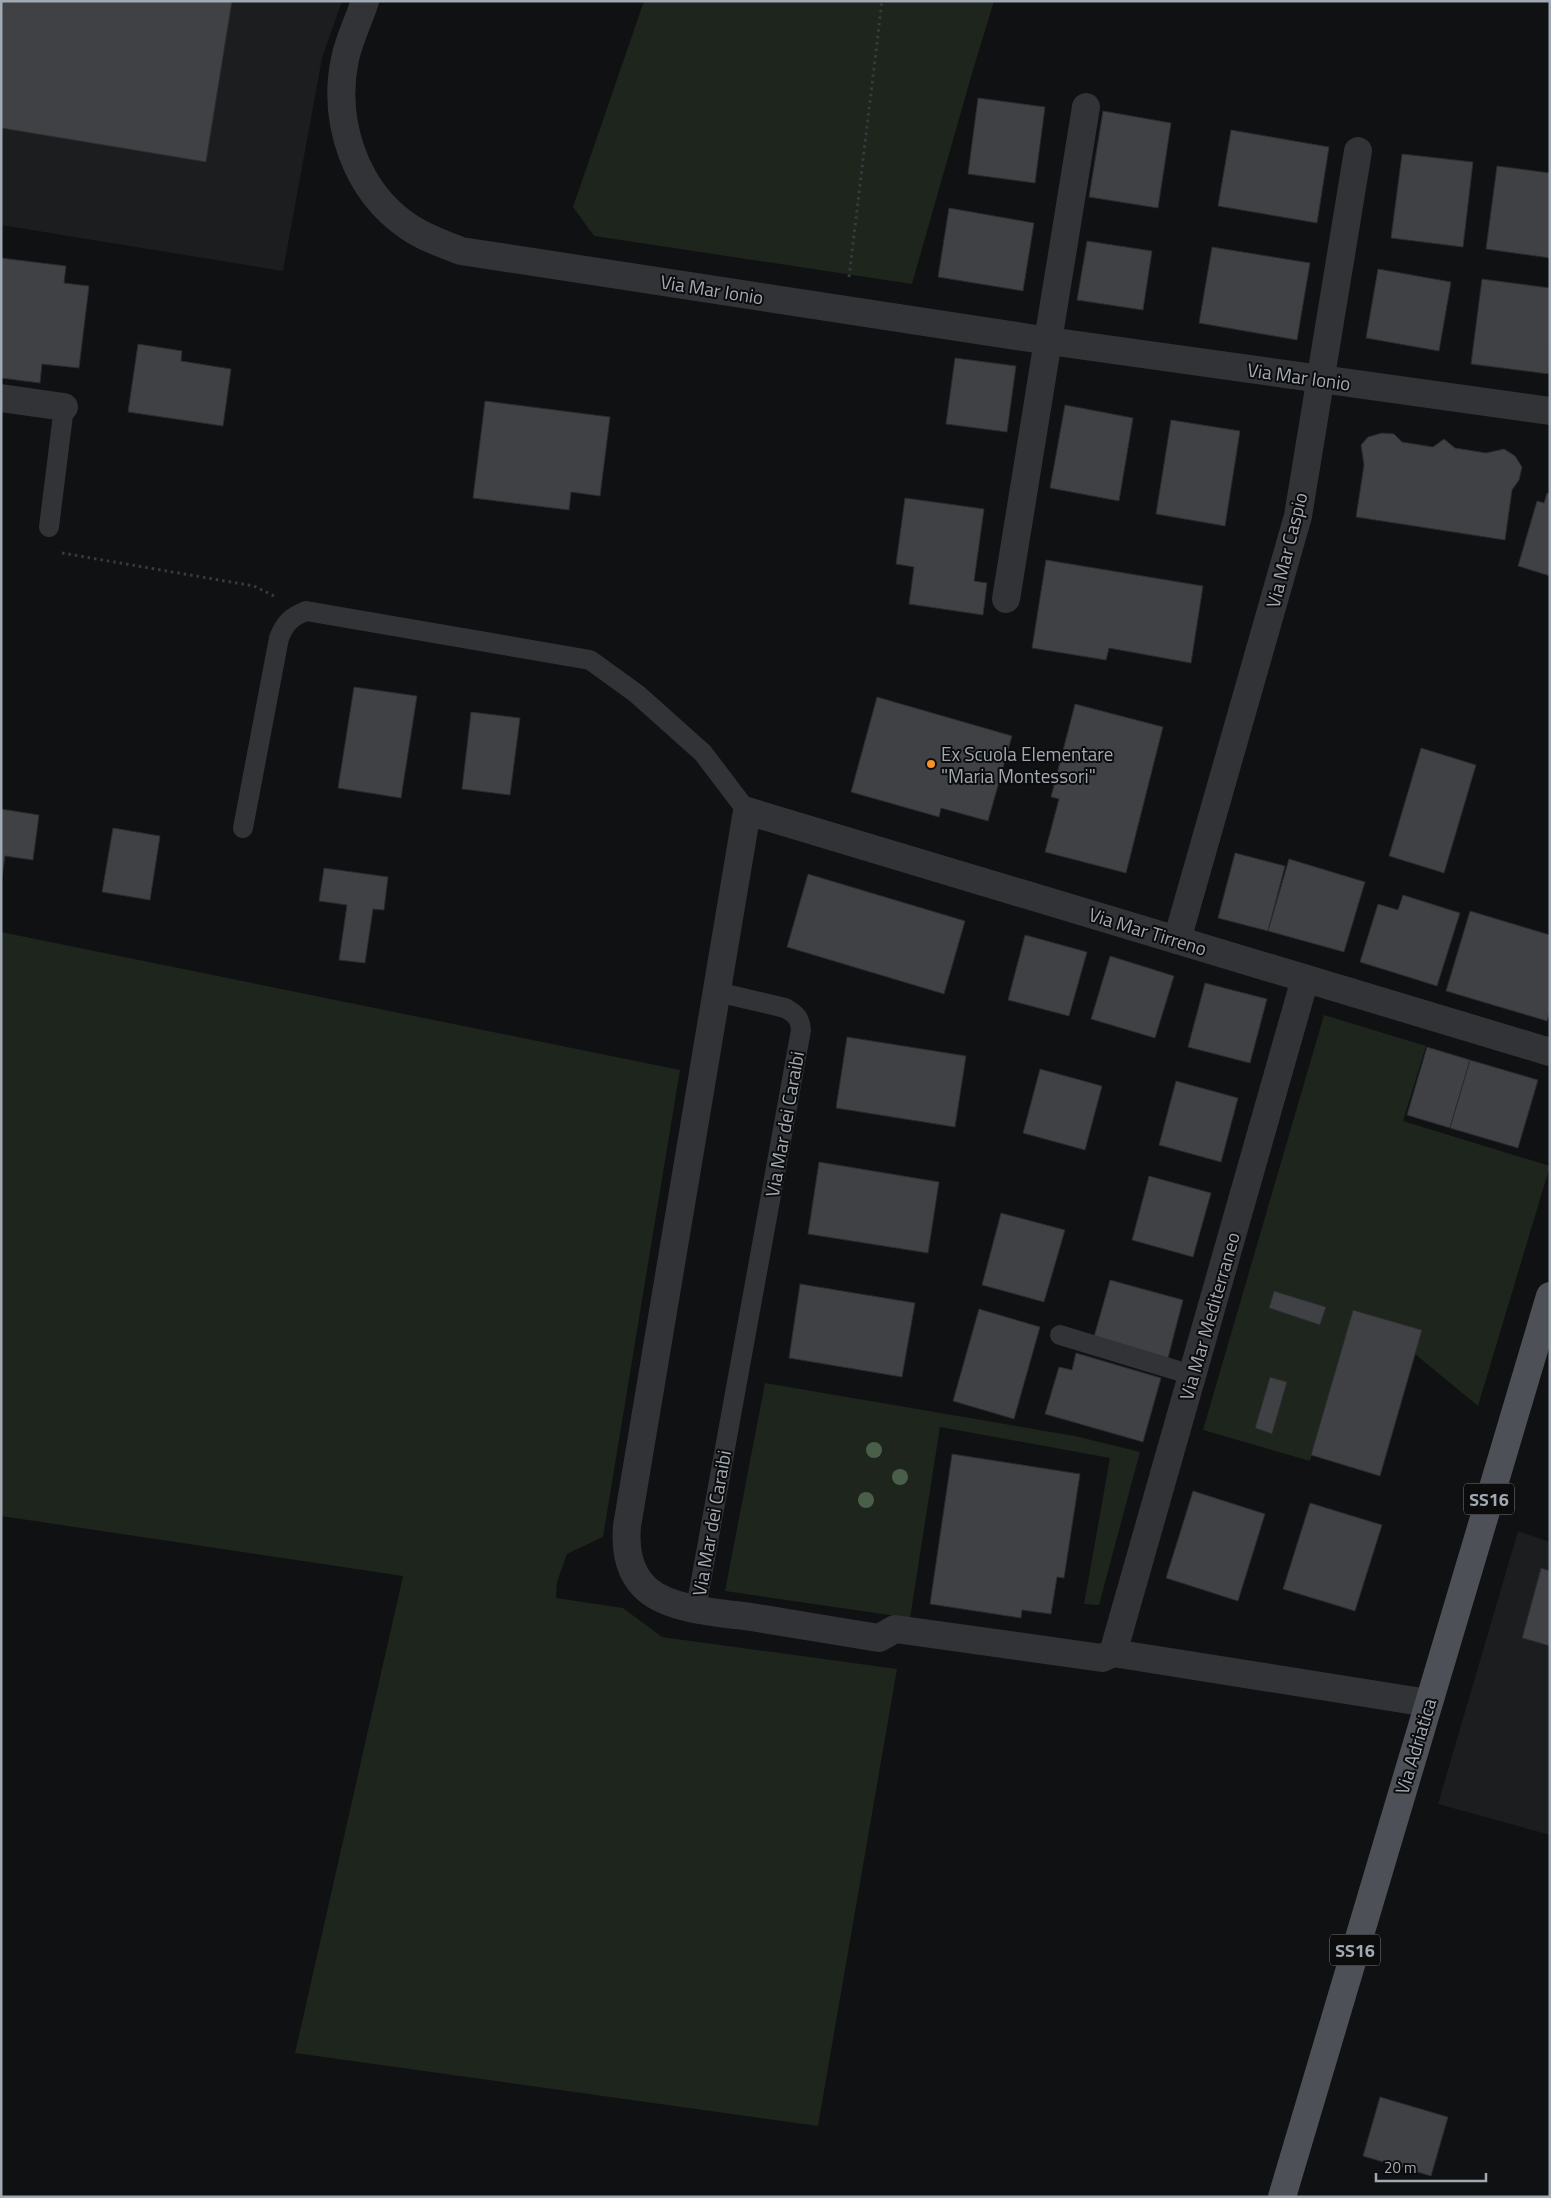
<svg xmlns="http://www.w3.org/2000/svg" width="1551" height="2198" viewBox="0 0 1551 2198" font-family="'Titillium Web',sans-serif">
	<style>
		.built { fill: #1c1d1f }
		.green { fill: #1d251d }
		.building { fill: #3f4145; stroke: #2a2b2e }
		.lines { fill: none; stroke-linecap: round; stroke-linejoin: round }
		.path { stroke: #373a3e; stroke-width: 3; stroke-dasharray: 2.5 4; stroke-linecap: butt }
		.lane { stroke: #313337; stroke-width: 20 }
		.street { stroke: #313337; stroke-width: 28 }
		.primary { stroke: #4d5056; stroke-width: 28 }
		.tree { fill: #4a5f4a }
		.poi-dot { fill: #f69325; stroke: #0c0c0d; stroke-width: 2 }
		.labels { text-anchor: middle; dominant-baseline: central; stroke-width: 4; stroke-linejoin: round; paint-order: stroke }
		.shield { fill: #0c0c0d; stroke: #747a81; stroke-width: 1 }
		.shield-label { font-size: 18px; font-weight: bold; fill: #a1a9b3 }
		.street-label { font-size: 19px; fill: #a1a9b3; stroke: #0c0c0d }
		.poi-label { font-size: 19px; fill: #a1a9b3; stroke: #0c0c0d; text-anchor: start }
	</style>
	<rect width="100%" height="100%" fill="#101112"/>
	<g class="built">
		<path d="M1,1H342L322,58L283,271L1,225Z"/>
		<path d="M1518,1531L1550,1542V1835L1438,1804Z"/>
	</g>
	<g class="green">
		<path d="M644,1H994L973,70L912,284L594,236L573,207Z"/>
		<path d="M1,932L680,1070L603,1537L567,1554L557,1582L556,1598L623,1608L662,1637L897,1669L818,2126L295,2053L403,1576L1,1516Z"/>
		<path d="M1324,1015L1426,1046L1403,1121L1550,1166L1478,1406L1415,1354L1421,1330L1353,1310L1310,1461L1203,1430Z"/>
		<path d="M765,1383L1075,1436L1140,1452L1099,1605L1084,1604L1110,1458L940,1427L910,1618L725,1591Z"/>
	</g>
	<g class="building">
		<path d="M1,1H232L206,162L1,128Z"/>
		<path d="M978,98L1045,107L1035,183L968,174Z"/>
		<path d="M1103,111L1171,123L1158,208L1089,197Z"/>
		<path d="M1231,130L1329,147L1317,223L1218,206Z"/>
		<path d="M1402,154L1473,162L1463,247L1391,238Z"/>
		<path d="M1497,166L1550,173V258L1486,249Z"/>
		<path d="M949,208L1034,223L1023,291L938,277Z"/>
		<path d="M1087,241L1152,251L1143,310L1077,300Z"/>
		<path d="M1212,247L1310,263L1297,340L1199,323Z"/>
		<path d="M1,258L66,266L64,283L89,286L79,368L42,364L40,383L1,378Z"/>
		<path d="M1378,269L1451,282L1439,351L1366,338Z"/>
		<path d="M1482,279L1550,288L1549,374L1471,364Z"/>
		<path d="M138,344L182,351L181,361L231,369L223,426L128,412Z"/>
		<path d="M955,358L1016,366L1007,432L946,424Z"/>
		<path d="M485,401L610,417L600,496L571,492L569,510L473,498Z"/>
		<path d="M1065,405L1133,418L1119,501L1050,488Z"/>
		<path d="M1171,420L1240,431L1225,526L1156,514Z"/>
		<path d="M1382,433L1394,434L1402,442L1433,447L1444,439L1455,448L1486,453L1504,449L1515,456L1522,467L1519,480L1512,490L1505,540L1356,517L1364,465L1361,445L1368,437Z"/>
		<path d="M1547,493L1550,494V576L1518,566L1537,501L1544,503Z"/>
		<path d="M905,498L984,509L974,581L987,583L983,615L909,604L914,567L896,564Z"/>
		<path d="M1046,560L1203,586L1191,663L1109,648L1106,660L1032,648Z"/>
		<path d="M354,687L417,696L401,798L338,788Z"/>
		<path d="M877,697L1012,736L988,821L941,808L939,817L851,792Z"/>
		<path d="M1075,704L1163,727L1126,873L1045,852L1059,799L1051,797Z"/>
		<path d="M471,712L520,718L510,795L462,789Z"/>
		<path d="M1421,748L1476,765L1444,873L1389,856Z"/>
		<path d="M1,809L39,815L33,860L5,856L2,877Z"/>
		<path d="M113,828L160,836L150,900L102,892Z"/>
		<path d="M1235,853L1285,866L1268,931L1218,918Z"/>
		<path d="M1289,859L1365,882L1344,952L1268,931Z"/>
		<path d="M324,868L388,877L384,910L373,909L365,963L339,960L347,905L319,901Z"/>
		<path d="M808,874L965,921L944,994L787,947Z"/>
		<path d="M1403,895L1460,913L1437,986L1360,962L1378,904L1398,910Z"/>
		<path d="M1470,911L1550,935V1011L1547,1021L1446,991Z"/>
		<path d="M1025,935L1087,952L1069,1016L1008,1000Z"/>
		<path d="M1110,956L1174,976L1155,1038L1091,1019Z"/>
		<path d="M1205,983L1267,999L1250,1063L1188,1047Z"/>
		<path d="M847,1037L966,1056L955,1127L836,1108Z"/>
		<path d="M1427,1047L1470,1060L1450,1128L1407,1115Z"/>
		<path d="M1470,1060L1538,1080L1518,1148L1450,1128Z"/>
		<path d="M1040,1069L1102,1086L1085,1150L1023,1133Z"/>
		<path d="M1176,1081L1238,1098L1221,1162L1159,1145Z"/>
		<path d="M819,1162L939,1182L928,1253L808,1234Z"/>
		<path d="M1149,1176L1211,1193L1193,1257L1132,1240Z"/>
		<path d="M1001,1213L1065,1230L1044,1302L982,1285Z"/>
		<path d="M1110,1280L1183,1300L1168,1358L1094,1337Z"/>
		<path d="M800,1284L915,1303L902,1377L789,1358Z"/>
		<path d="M1274,1291L1326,1307L1320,1325L1269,1308Z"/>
		<path d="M979,1309L1040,1327L1014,1419L953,1401Z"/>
		<path d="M1353,1310L1422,1330L1380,1476L1311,1455Z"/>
		<path d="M1076,1353L1161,1378L1143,1442L1045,1414L1059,1367L1072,1370Z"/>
		<path d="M1270,1377L1287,1382L1272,1434L1255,1428Z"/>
		<path d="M952,1454L1080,1474L1064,1578L1057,1577L1051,1614L1022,1610L1021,1618L930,1604Z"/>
		<path d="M1193,1491L1265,1514L1238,1601L1166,1578Z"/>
		<path d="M1310,1503L1382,1525L1355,1611L1283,1589Z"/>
		<path d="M1541,1568L1550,1571V1646L1522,1638Z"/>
		<path d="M1380,2097L1448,2117L1431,2176L1363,2156Z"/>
	</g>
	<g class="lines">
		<g class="path">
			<path d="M849,277L882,1"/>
			<path d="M62,553L254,586L274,596"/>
		</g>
		<g class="lane">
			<path d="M49,527L64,407"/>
			<path d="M243,828L279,638C285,623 291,617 306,611L590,660L637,694L703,753L747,811"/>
			<path d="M1060,1335L1192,1375"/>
			<path d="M696,1608L801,1030C800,1018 796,1014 785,1008L717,992"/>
		</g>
		<g class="street">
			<path d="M365,1C359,20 349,39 345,59C332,121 355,191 409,227C425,238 443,244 461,251L1049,341L1550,411"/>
			<path d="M1,398L64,407"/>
			<path d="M1006,599L1086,107"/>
			<path d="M1177,940L1298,516L1358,151"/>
			<path d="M1305,979L1113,1653L1428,1703"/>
			<path d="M1113,1653L1102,1658L895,1629L879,1638C836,1631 794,1624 751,1617C722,1613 672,1610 649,1591C629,1575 625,1550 627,1526L747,811L1550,1052"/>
		</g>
		<path class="primary" d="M1282,2197L1550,1296"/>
	</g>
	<g class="tree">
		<circle cx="874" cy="1450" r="8"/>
		<circle cx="900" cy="1477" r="8"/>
		<circle cx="866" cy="1500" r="8"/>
	</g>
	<circle class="poi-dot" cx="931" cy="764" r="5"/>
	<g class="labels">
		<g class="shield">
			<rect x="1464" y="1483.5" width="50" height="31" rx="4"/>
			<rect x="1330" y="1934.5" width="50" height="31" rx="4"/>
		</g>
		<g class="shield-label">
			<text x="1489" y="1499">SS16</text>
			<text x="1355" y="1950">SS16</text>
		</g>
		<g class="street-label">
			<text transform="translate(712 289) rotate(9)">Via Mar Ionio</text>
			<text transform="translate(1299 376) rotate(8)">Via Mar Ionio</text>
			<text transform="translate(1286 550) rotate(-76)">Via Mar Caspio</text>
			<text transform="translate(1148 931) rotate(17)">Via Mar Tirreno</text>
			<text transform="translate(784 1124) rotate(-80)">Via Mar dei Caraibi</text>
			<text transform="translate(1209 1316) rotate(-74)">Via Mar Mediterraneo</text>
			<text transform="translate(711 1523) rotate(-80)">Via Mar dei Caraibi</text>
			<text transform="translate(1415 1746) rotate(-73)">Via Adriatica</text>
		</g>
		<g class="poi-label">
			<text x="941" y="753">Ex Scuola Elementare<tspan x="941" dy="22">"Maria Montessori"</tspan></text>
		</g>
	</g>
	<rect width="1551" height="2198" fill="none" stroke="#a1a9b3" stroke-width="5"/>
	<path d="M1376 2173v8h110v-8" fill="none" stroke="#a1a9b3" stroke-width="2.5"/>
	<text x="1384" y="2173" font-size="15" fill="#a1a9b3" stroke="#0c0c0d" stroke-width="4" paint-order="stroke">20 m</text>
</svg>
